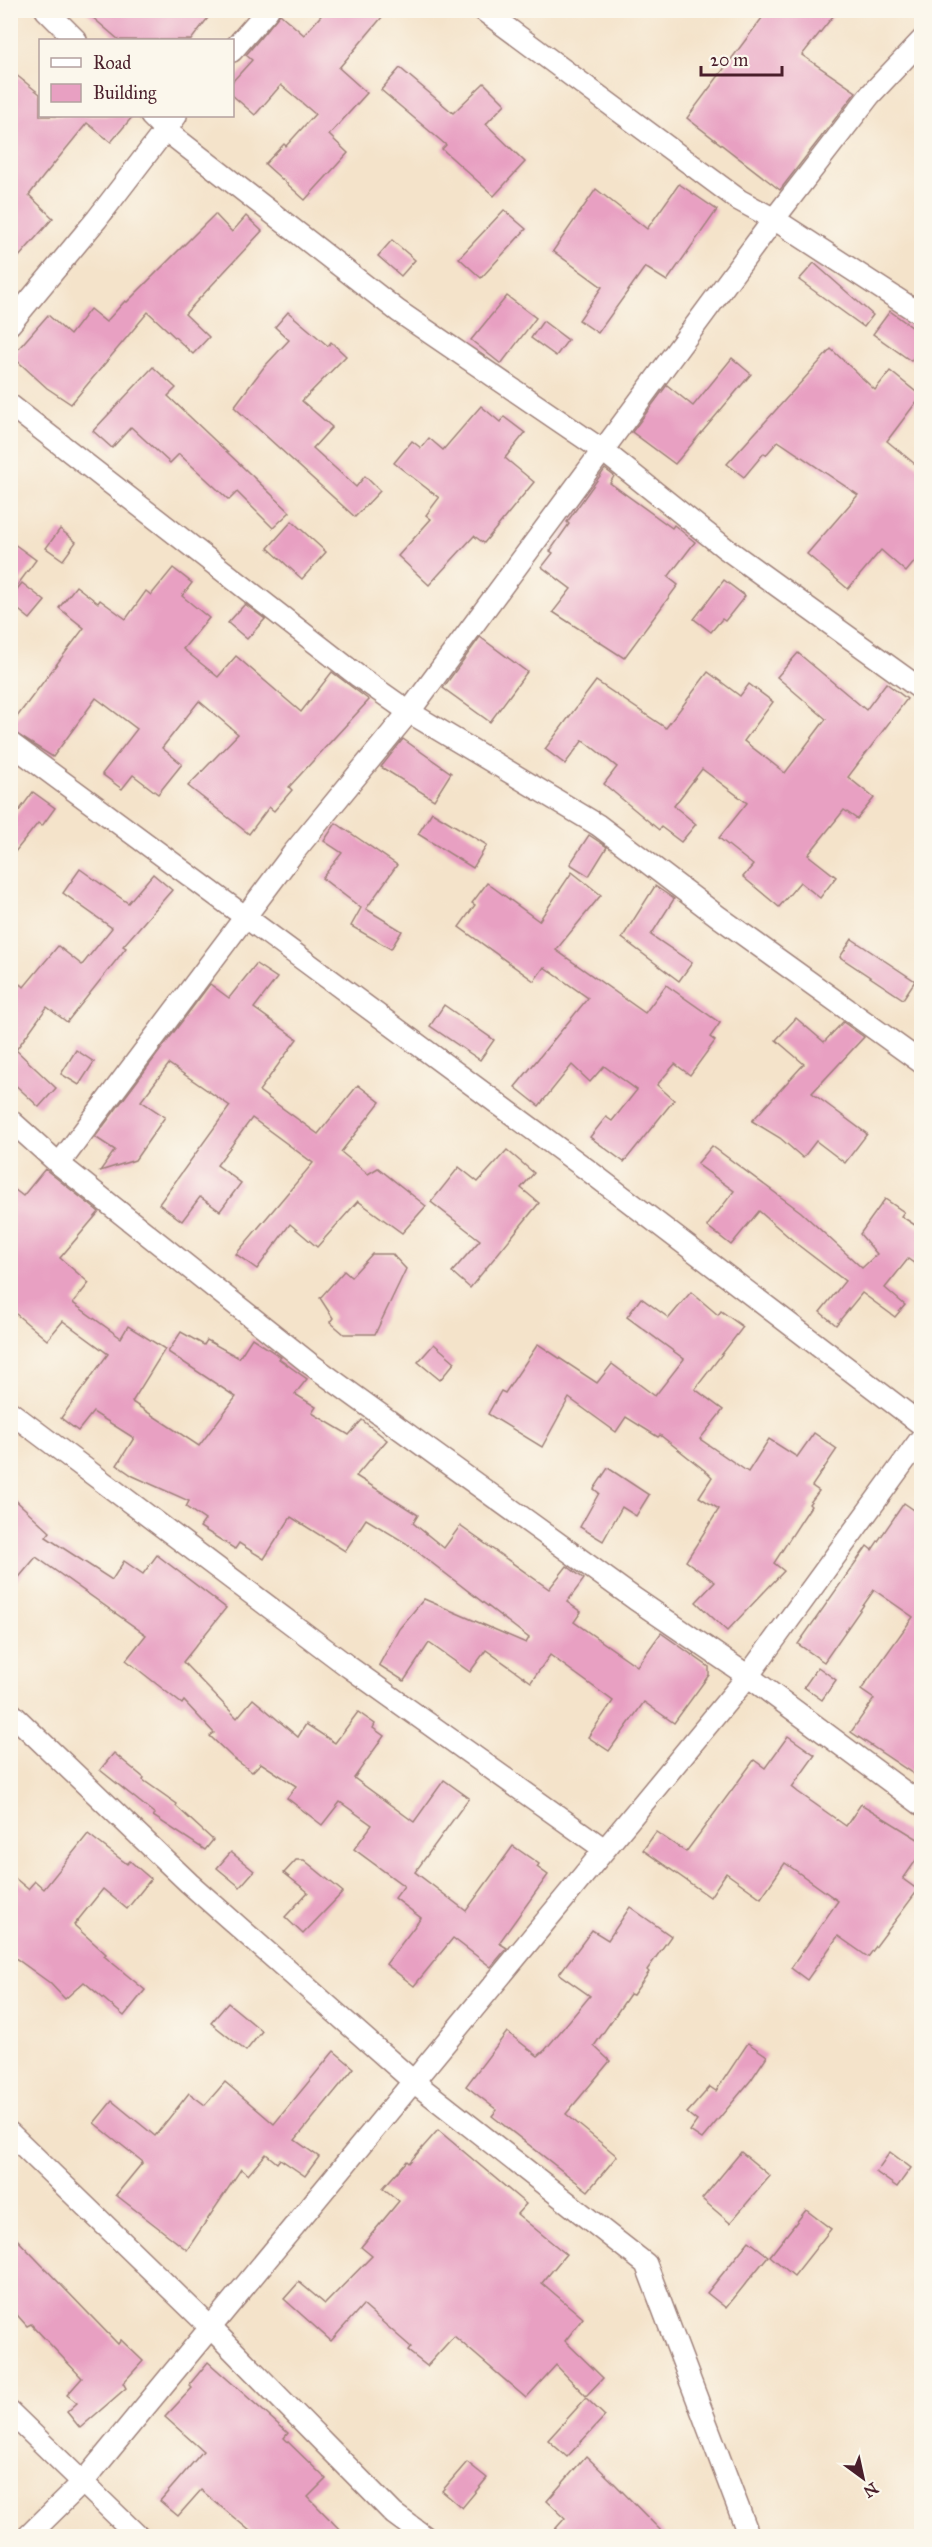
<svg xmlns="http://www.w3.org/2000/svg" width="932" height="2547" viewBox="0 0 932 2547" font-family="'IM FELL Great Primer',serif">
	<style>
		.building { fill: #e8a0c2 }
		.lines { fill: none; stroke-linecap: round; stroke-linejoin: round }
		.minor-casing { stroke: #9f817a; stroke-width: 24 }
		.minor { stroke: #fff; stroke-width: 21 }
	</style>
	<rect width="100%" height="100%" fill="#fbf7ec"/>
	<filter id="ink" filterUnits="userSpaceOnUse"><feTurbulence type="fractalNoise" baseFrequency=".0167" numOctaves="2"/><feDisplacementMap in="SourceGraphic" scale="12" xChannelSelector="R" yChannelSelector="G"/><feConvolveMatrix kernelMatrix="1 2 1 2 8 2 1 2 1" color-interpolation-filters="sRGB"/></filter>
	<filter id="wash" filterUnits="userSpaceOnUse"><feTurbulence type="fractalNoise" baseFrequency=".008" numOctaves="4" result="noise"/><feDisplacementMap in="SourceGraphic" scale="24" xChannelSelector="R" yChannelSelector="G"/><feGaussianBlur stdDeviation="1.35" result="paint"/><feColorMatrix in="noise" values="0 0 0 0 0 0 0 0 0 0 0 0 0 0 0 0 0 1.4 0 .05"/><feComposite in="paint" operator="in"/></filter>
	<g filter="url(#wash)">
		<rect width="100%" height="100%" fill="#f4e3ca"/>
		<g id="blocks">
			<g class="building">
				<path d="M84,10H214L191,40H119Z"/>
				<path d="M326,10H388L339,68L367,93L329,135L348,153L305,200L265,164L284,144L286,146L315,114L281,85L255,115L232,95V82L252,60L246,55L280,14L304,35Z"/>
				<path d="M768,10H838L802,55L856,92L780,190L687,118Z"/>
				<path d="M400,68L453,113L484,83L505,104L486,124L525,162L494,196L442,149L446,145L381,90Z"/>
				<path d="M10,70L40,94V116H133L111,142L87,123L43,177L29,195L53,218L10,267Z"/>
				<path d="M679,184L717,210L667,281L645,267L598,333L579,320L602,287L553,251L596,189L647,229Z"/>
				<path d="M504,210L526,229L481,278L459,258Z"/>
				<path d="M215,214L232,232L246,216L262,231L185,314L209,337L193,354L148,312L71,404L47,388L12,356L48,315L70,335L90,309L106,322L125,301L127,302Z"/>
				<path d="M392,240L415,260L401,276L378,256Z"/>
				<path d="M814,263L873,315L864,327L799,280Z"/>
				<path d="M507,296L536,318L501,364L471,340Z"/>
				<path d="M890,311L921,334V347L911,361L873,334Z"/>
				<path d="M288,312L328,346L331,342L346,356L302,401L332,427L313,448L356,487L365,476L380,491L355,517L234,407L264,367L289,340L275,327Z"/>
				<path d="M543,321L568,340L556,356L531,338Z"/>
				<path d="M831,349L875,390L890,371L921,396L887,441L921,469V554L906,572L881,550L848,589L807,554L858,495L778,441L766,455L764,453L744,477L727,464Z"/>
				<path d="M732,358L751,374L675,464L632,432L667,385L693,406Z"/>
				<path d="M153,367L176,388L168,396L290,512L273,528L237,492L229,500L179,454L170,463L131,427L112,448L93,431Z"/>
				<path d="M481,406L500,422L504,417L525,433L505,458L534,482L484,543L474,536L429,585L398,556L431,519L426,515L439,498L394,463L412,441L421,448L429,438L443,450Z"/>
				<path d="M605,469L614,476L610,483L672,528L674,525L695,542L668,577L678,585L624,658L553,612L571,589L542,567L553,553L550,551L569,524L567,522Z"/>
				<path d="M292,521L326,552L302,579L268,548Z"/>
				<path d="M60,529L76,542L63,560L46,548Z"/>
				<path d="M10,541L36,560L10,595Z"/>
				<path d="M173,568L192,583L182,596L209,618L183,649L218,677L236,656L301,712L332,672L369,700L289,787L292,790L274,811L269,807L249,834L188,786L238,734L199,701L162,748L182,764L158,794L133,775L122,789L102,774L137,729L96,698L53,757L10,730V726L84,628L59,608L76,586L98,603L100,600L126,619L146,591L151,595Z"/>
				<path d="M724,580L745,596L725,621L722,619L711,632L694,619Z"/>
				<path d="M22,583L45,601L30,619L10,603V598Z"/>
				<path d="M245,604L265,619L247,639L228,623Z"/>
				<path d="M480,637L527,672L490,722L443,688Z"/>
				<path d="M798,653L866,710L886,683L907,699L848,777L874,798L857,819L844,810L808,855L836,877L820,898L800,882L779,907L743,877L753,865L719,838L747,803L702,769L674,806L696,824L681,842L661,827L659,830L604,784L617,767L583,740L565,764L545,749L596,681L666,728L708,672L740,696L749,684L773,702L744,741L785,773L826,719L777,677Z"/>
				<path d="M403,739L451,773L434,800L381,767Z"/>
				<path d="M33,792L55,808L42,826L38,823L10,858V823Z"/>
				<path d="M432,812L487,845L473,868L418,834Z"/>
				<path d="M336,823L397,865L366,909L402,931L391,949L351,926L361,908L322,878L342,853L324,841Z"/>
				<path d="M589,835L607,847L589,876L570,864Z"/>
				<path d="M80,869L128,903L153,874L172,890L123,946L126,948L67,1022L47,1007L16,1050L56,1088L39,1107L10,1080V995L21,984L24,987L58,946L82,965L112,928L63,893Z"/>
				<path d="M572,872L601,895L556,950L645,1013L666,985L720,1023L710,1037L715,1041L690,1075L675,1064L657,1085L674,1100L624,1162L590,1137L606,1117L612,1121L637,1090L604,1066L590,1082L572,1065L539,1106L515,1087L588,998L544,967L534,981L459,927L475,905L472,903L487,883L539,921Z"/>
				<path d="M655,886L674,899L651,935L692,963L679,981L622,938Z"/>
				<path d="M852,939L915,981L903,999L840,957Z"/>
				<path d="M256,964L277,978L254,1008L297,1039L259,1091L318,1134L358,1085L380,1102L341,1152L368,1174L378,1168L426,1206L402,1233L358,1201L317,1247L290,1224L257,1269L236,1254L313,1163L252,1118L217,1165L241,1183L220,1211L200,1197L182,1221L159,1204L230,1106L169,1064L141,1101L165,1117L135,1160L100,1171L115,1150L95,1137L210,984L229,998Z"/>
				<path d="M444,1005L494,1040L480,1060L430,1026Z"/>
				<path d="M796,1018L824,1042L843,1022L864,1037L812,1093L867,1134L845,1163L816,1141L803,1158L780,1138L752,1121L804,1064L776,1040Z"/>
				<path d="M76,1050L94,1062L79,1085L61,1074Z"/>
				<path d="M712,1146L801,1212L862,1268L877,1254L860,1234L885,1199L904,1212L901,1216L921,1229V1268L908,1259L885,1288L905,1305L895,1317L862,1293L836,1325L820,1312L845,1281L798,1245L759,1211L731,1245L707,1226L734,1191L697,1164Z"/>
				<path d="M507,1150L534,1173L521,1188L539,1203L470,1288L452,1272L480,1240L431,1202L459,1167L478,1182Z"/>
				<path d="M45,1169L99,1212L60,1258L89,1283L73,1303L121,1338L128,1326L165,1349L132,1402L199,1446L236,1397L168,1352L181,1332L204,1345L207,1340L239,1358L252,1338L281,1357L279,1359L307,1379L295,1394L316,1407L312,1413L349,1435L362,1420L387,1440L356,1476L418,1515L413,1523L444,1548L460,1526L549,1589L567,1566L584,1579L567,1602L581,1612L574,1622L637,1666L661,1633L709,1667V1675L674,1723L644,1702L609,1751L588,1737L613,1701L550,1655L531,1682L486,1650L470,1672L429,1643L404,1681L379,1665L399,1629L424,1599L526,1643L529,1638L406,1543L366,1519L345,1551L291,1517L264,1559L239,1543L235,1549L200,1527L205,1520L186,1507L189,1501L133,1476L117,1465L134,1438L93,1412L78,1431L61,1418L108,1354L63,1321L47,1340L10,1309V1186L23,1196Z"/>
				<path d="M372,1254H392L406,1269L375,1334H344L330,1322L333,1318L320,1298L344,1271L351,1277Z"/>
				<path d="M691,1292L718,1315L721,1311L743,1327L695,1389L723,1410L700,1439L748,1472L769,1439L797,1457L814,1433L837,1449L812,1486L819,1491L809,1504L811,1506L774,1563L784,1571L727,1631L696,1602L715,1582L686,1561L719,1509L699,1497L712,1477L708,1473L660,1435L658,1437L626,1417L616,1432L569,1398L542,1447L488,1414L501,1391L505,1393L538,1344L597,1383L612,1364L655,1396L684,1359L627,1317L641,1298L669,1318Z"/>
				<path d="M434,1344L455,1362L440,1380L418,1362Z"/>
				<path d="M608,1468L649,1495L636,1516L622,1507L603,1541L580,1527L599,1493L594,1489Z"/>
				<path d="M10,1495L50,1532L46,1537L112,1580L124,1561L143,1574L157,1555L226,1608L183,1662L237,1718L253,1699L298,1737L306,1724L335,1743L358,1712L375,1724L373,1728L384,1736L354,1778L414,1822L444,1780L469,1798L415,1872L466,1911L513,1846L539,1864L537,1867L548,1875L499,1943L507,1948L491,1967L453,1938L414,1986L386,1964L421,1918L395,1898L404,1886L354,1849L372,1825L340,1802L322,1825L287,1798L296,1786L261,1763L252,1772L232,1757L210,1736L214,1733L184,1701L182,1704L126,1660L146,1635L36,1557L10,1588Z"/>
				<path d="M904,1503L921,1515V1779L851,1732L874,1699L861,1690L913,1617L874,1590L824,1662L798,1644L867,1546L872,1550Z"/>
				<path d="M818,1667L836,1680L822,1700L804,1687Z"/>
				<path d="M788,1736L815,1755L792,1787L798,1792L846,1826L861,1804L921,1841V1853L903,1879L918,1890L868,1957L838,1936L807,1980L791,1968L838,1901L785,1863L761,1898L726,1873L710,1897L643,1850L656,1832L686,1852L754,1760L765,1768Z"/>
				<path d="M114,1753L144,1778L143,1780L177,1804L176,1806L213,1840L205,1850L153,1816L155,1814L100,1770Z"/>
				<path d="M88,1834L127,1864L130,1861L151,1879L127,1909L103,1889L74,1925L106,1954L104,1956L145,1990L124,2016L84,1982L65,1999L50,1983L10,1954V1874L28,1889L35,1881L44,1889Z"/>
				<path d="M231,1852L254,1871L240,1887L217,1868Z"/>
				<path d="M296,1860H304L343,1892L303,1934L285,1917L308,1892L284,1873Z"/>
				<path d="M630,1907L671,1936L647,1970L649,1972L633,1995L630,1994L594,2046L610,2061L566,2114L617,2156L588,2191L492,2116L497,2110L466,2086L507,2032L538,2056L545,2050L590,1996L559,1974L592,1930L608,1940Z"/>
				<path d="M228,2003L262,2031L246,2051L211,2023Z"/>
				<path d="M748,2043L767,2056L751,2080L702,2139L690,2131L697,2121L687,2113L710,2087L716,2091Z"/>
				<path d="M334,2051L354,2068L295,2140L319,2157L305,2176L280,2159L277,2163L266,2154L248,2175L241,2169L187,2250L116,2195L143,2162L94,2123L112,2101L155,2136L189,2093L205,2105L225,2082L274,2124Z"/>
				<path d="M438,2130L526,2204L517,2214L566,2254L542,2283L583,2318L565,2341L603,2378L586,2396L556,2365L526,2398L454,2336L427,2366L408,2351L411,2347L363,2305L331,2341L284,2299L299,2282L325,2304L372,2256L361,2247L399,2201L383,2188L407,2161L409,2163Z"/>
				<path d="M741,2152L770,2176L730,2223L702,2199Z"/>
				<path d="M890,2152L911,2168L897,2187L876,2172Z"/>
				<path d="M806,2210L831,2229L794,2276L770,2256Z"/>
				<path d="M10,2232L118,2344L121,2340L143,2361L123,2383L126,2388L80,2428L67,2412L77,2403L67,2395L82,2378L31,2324L27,2326L10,2307Z"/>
				<path d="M749,2241L768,2256L726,2308L707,2293Z"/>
				<path d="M208,2362L288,2433L284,2438L326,2479L308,2497L346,2536H256L201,2490L178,2516L160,2501L203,2451L165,2417L192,2388L189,2385Z"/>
				<path d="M586,2398L605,2416L567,2457L548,2440Z"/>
				<path d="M586,2456L611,2480L666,2536H549L565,2518L547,2501Z"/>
				<path d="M467,2462L487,2478L462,2508L442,2491Z"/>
			</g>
		</g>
	</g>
	<g filter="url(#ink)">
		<use href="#blocks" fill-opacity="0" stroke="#9f817a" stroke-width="1.5"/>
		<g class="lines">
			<g class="minor-casing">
				<g id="minor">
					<path d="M46,10L76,40"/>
					<path d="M483,10L739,200L774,219L922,315"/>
					<path d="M232,51L268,10"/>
					<path d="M151,116L164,129L398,311L602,450L725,548L922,690"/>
					<path d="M10,324L97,219L176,116"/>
					<path d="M10,405L358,676L409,712L598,825L719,917L922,1063"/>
					<path d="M10,743L589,1171L922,1425"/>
					<path d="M10,1120L59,1164L309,1363L635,1599L748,1676L922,1805"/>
					<path d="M59,1164L294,852L409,712L774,219L870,95L922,40"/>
					<path d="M10,1412L349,1667L604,1849"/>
					<path d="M10,1712L189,1883L414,2082L646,2264L749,2536"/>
					<path d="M10,2133L211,2328L394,2514L424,2536"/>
					<path d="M10,2412L138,2536"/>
					<path d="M28,2536L83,2482L748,1676L922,1437"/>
				</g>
			</g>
			<use href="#minor" class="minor"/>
		</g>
	</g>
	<rect width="932" height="2547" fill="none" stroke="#fbf7ec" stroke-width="36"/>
	<rect x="39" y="39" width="195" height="78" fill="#fbf7ec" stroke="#b4a19f" stroke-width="1.5"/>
	<rect x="51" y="58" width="30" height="9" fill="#ffffff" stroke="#b4a19f" stroke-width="1.5"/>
	<text x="93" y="69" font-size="18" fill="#4a1f2b">Road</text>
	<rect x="51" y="84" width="30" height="18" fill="#e8a0c2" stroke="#b4a19f" stroke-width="1.5"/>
	<text x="93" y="99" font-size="18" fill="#4a1f2b">Building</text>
	<g transform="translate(863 2478) rotate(147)" stroke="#fbf7ec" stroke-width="4.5" paint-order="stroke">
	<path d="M0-4.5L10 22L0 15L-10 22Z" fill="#4a1f2b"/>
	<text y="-9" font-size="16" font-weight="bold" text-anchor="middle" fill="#4a1f2b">N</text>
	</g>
	<path d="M701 66v9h81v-9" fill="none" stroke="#4a1f2b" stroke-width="3"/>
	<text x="710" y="66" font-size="18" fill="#4a1f2b" stroke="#fbf7ec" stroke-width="4.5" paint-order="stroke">20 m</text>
</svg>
